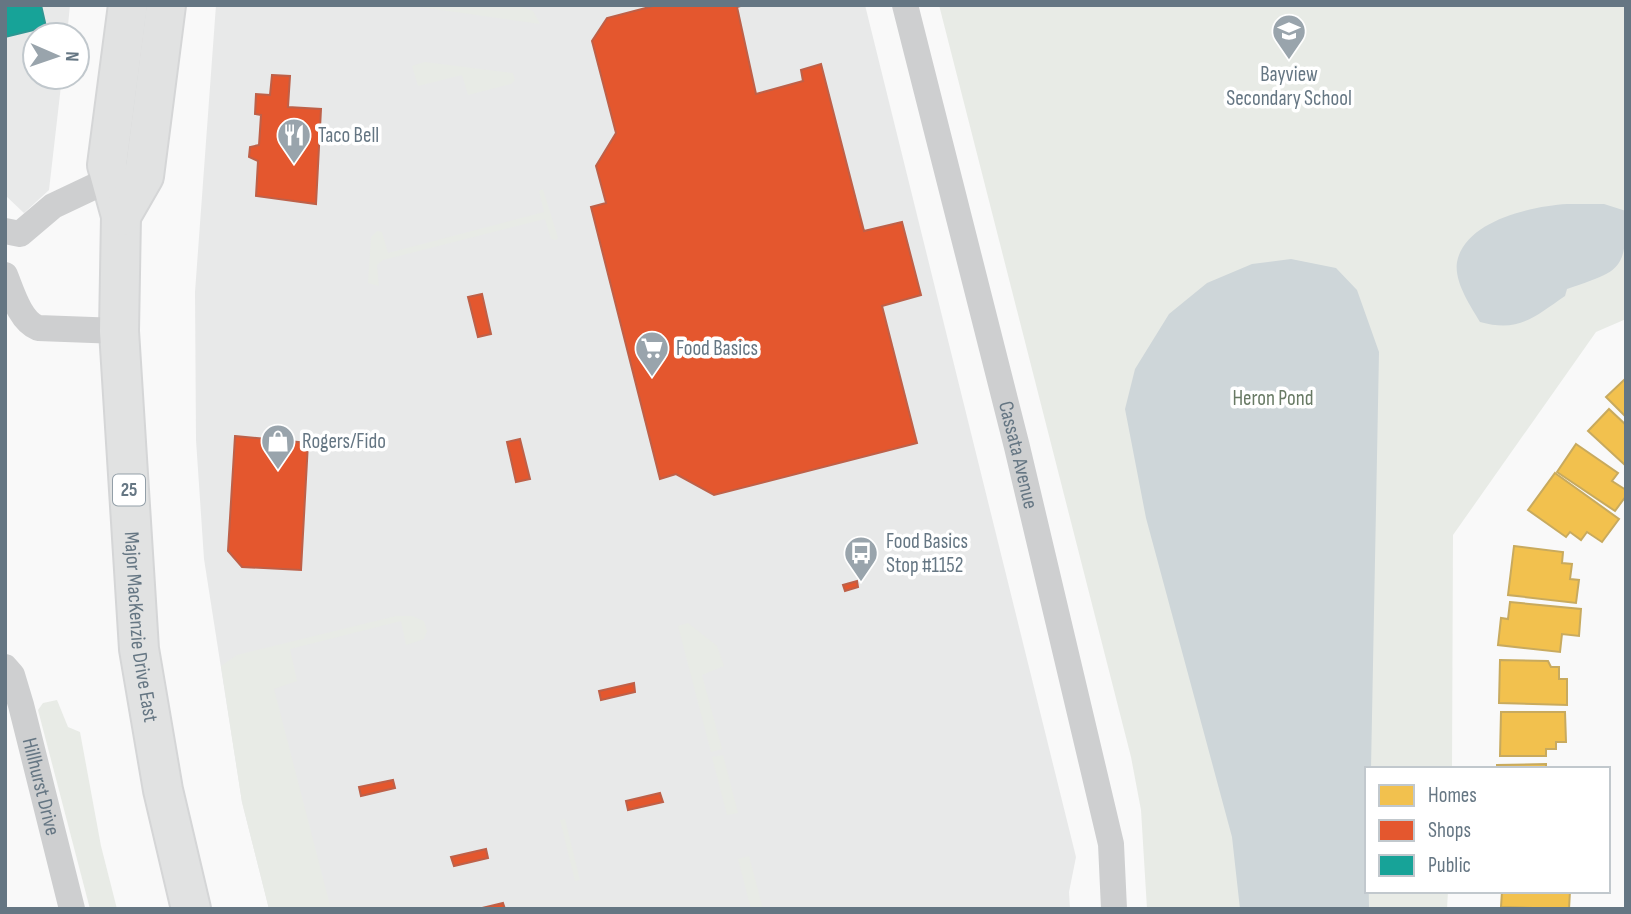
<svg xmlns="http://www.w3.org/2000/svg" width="1631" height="914" viewBox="0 0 1631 914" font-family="'Sofia Sans Condensed',sans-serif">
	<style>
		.built { fill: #e8e9e9 }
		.green { fill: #e8ebe6 }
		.water { fill: #ced6d9 }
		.homes { fill: #f2c14e; stroke: #c8aa5e; stroke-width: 2 }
		.shops { fill: #e4572e; stroke: #be6048; stroke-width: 2 }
		.public { fill: #17a398; stroke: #2e9692; stroke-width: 2 }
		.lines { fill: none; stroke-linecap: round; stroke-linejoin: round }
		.primary-casing { stroke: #d5d6d7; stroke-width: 42 }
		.minor { stroke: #cecfd0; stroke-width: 26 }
		.primary { stroke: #e1e2e2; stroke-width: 38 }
		.labels { text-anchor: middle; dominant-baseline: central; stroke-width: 7; stroke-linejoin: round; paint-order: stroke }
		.shield { fill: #fff; stroke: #939fa8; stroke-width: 2 }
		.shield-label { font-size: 19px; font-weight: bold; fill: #657683 }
		.poi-label { font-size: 21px; fill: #657683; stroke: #fff; text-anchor: start }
		.park-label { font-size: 21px; fill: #687a64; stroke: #fff }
		.street-label { font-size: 21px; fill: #657683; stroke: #fff }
	</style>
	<rect width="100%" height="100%" fill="#f9f9f9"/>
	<g class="built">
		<path d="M5,5H70L67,35H35V77H62L49,190L24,213L5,195Z"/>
		<path d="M216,5H865L1076,857L1069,892L1070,909H269L242,802L204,559L196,440L195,292Z"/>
	</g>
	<g class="green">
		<path d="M406,5L521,7L533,11L540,24Z"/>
		<path d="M939,5H1626V319L1596,332L1453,535L1452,769H1367V891H1448L1447,909H1147L1141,810L1131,757Z"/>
		<path d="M425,62L513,73L515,80L511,84L468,95L462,75L418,86L412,66Z"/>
		<path d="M543,189L558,238L556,240L551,239L545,219L383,260L377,265L379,286L368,283L371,237L377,231L382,232L388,253L544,212L539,191Z"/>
		<path d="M396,616H412L424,621L427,631L424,639L406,645L401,621L290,649L297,681L274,689L331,909H269L242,802L221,666L237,655Z"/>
		<path d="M688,623L717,646L724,666L702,675L722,749L711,752L678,626Z"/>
		<path d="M57,700L68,727L80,732L101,846L117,909H90L38,710L43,703Z"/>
		<path d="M723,755L738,813L727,815L712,757Z"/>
		<path d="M565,819L580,880L575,881L560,820Z"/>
		<path d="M749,856L763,909H751L738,859Z"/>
	</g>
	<g class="water">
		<path d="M1567,204H1604L1626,211C1626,271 1622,270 1567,289L1565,296C1534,317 1519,333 1480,322C1470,305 1454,282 1457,262C1465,220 1533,206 1567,204Z"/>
		<path d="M1291,259L1336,268L1357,290L1379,352L1371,769H1367L1369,909H1240L1232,837L1146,518L1125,409L1135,369L1169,314L1207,283L1252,264Z"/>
	</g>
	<g class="homes">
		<path d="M1626,378V417L1606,397Z"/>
		<path d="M1609,409L1626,425V466L1588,431Z"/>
		<path d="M1576,444L1618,473L1612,481L1626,490V496L1615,511L1557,472Z"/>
		<path d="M1555,473L1619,519L1602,542L1587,532L1581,540L1570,532L1566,537L1528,510Z"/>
		<path d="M1514,546L1563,552L1562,563L1572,564L1570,579L1579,580L1576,603L1508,595Z"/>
		<path d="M1510,602L1581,609L1579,636L1562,634L1560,652L1498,645L1501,618L1508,619Z"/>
		<path d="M1500,660L1548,661L1551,667H1559V679H1567V705L1499,703Z"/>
		<path d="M1501,712H1565L1566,742H1556V749H1546V756H1500Z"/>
		<path d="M1546,764V769H1497V765Z"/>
		<path d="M1502,891H1570L1569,909L1501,907Z"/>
	</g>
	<g class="shops">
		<path d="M657,5H744L737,7L756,94L803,81L801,70L821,64L864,231L902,222L921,295L882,306L917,443L714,495L676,474L660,479L591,207L606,203L596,166L616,133L592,41L607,18Z"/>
		<path d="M272,75L290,76L288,107L321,109L316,204L256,196L258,161L249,157L250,147L259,145L261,115L255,114L256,94L270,95Z"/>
		<path d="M482,294L491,334L478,337L468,297Z"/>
		<path d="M235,436L308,443L301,570L242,567L228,551Z"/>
		<path d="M520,439L530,479L516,482L507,442Z"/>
		<path d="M857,581L858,587L845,591L843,585Z"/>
		<path d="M634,683L635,692L601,700L599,691Z"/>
		<path d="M393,780L395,788L361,796L359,787Z"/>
		<path d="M660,793L663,802L628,810L626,801Z"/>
		<path d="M486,849L488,858L454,866L451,857Z"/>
		<path d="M503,903L505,909H478Z"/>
	</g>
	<path class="public" d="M5,5H41L46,27L5,37Z"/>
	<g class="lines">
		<g class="primary-casing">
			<g id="primary">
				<path id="s3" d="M128,5L107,165L121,216L119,331L139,649L163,790L191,909"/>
				<path d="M121,216L144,176L166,5"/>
			</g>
		</g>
		<g class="minor">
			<path id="s1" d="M905,5L1017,447L1111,844L1114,909"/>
			<path d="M5,231L20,234L53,206L110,179"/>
			<path d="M5,275C12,292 20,321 38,328L119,331"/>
			<path id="s2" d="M5,667L12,675L21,705L72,909"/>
		</g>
		<use href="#primary" class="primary"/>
	</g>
	<defs>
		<g id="school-pin" transform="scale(1.75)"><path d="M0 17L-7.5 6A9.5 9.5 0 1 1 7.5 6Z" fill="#99a4ac" stroke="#fff"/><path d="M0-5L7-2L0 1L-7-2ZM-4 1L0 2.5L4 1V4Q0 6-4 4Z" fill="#fff"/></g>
		<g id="restaurant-pin" transform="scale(1.75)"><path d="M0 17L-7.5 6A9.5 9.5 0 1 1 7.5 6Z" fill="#99a4ac" stroke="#fff"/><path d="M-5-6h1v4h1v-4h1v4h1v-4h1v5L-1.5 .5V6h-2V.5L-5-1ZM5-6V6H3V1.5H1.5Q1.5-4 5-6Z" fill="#fff"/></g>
		<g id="supermarket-pin" transform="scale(1.75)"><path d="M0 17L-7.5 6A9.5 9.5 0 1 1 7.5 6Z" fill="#99a4ac" stroke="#fff"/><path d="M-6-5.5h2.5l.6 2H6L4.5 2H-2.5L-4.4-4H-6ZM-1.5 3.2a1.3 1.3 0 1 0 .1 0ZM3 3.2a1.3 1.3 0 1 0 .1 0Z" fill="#fff"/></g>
		<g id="shop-pin" transform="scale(1.75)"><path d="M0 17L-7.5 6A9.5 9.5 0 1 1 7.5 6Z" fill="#99a4ac" stroke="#fff"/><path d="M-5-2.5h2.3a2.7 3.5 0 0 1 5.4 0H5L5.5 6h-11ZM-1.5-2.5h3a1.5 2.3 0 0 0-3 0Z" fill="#fff"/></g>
		<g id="bus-pin" transform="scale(1.75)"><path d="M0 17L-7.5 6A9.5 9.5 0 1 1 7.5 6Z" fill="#99a4ac" stroke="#fff"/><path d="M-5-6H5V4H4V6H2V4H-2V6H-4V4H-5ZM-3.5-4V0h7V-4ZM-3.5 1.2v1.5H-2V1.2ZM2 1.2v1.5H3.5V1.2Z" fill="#fff"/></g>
	</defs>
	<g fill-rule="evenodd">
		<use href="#school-pin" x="1289" y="31"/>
		<use href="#restaurant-pin" x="294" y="135"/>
		<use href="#supermarket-pin" x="652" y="348"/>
		<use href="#shop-pin" x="278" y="441"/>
		<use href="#bus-pin" x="861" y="553"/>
	</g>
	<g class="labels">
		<rect class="shield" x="113" y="474.5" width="32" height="31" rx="5"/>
		<g class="shield-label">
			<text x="129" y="490">25</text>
		</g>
		<g class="poi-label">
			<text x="1289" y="74" text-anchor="middle">Bayview<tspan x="1289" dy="24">Secondary School</tspan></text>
			<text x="318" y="135">Taco Bell</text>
			<text x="676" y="348">Food Basics</text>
			<text x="302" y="441">Rogers/Fido</text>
			<text x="886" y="541">Food Basics<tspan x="886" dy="24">Stop #1152</tspan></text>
		</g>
		<g class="park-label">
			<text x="1273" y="398">Heron Pond</text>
		</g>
		<g class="street-label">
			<text stroke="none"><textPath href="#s1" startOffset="464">Cassata Avenue</textPath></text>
			<text stroke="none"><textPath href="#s3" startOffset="626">Major MacKenzie Drive East</textPath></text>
			<text stroke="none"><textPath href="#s2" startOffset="126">Hillhurst Drive</textPath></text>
		</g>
	</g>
	<rect width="1631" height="914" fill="none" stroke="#657683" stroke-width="14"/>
	<rect x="1365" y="767" width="245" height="126" fill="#ffffff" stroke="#c1c8cd" stroke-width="2"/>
	<rect x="1379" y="785" width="35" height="21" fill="#f2c14e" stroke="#c1c8cd" stroke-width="2"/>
	<text x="1428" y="802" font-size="21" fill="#657683">Homes</text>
	<rect x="1379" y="820" width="35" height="21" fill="#e4572e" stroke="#c1c8cd" stroke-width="2"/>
	<text x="1428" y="837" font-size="21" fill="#657683">Shops</text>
	<rect x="1379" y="855" width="35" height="21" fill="#17a398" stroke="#c1c8cd" stroke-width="2"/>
	<text x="1428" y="872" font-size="21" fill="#657683">Public</text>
	<g transform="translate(56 56) rotate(92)"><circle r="33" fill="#ffffff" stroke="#c1c8cd" stroke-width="2"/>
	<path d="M0-5L12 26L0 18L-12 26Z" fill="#99a4ac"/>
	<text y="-10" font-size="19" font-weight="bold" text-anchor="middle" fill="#657683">N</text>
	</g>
</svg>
